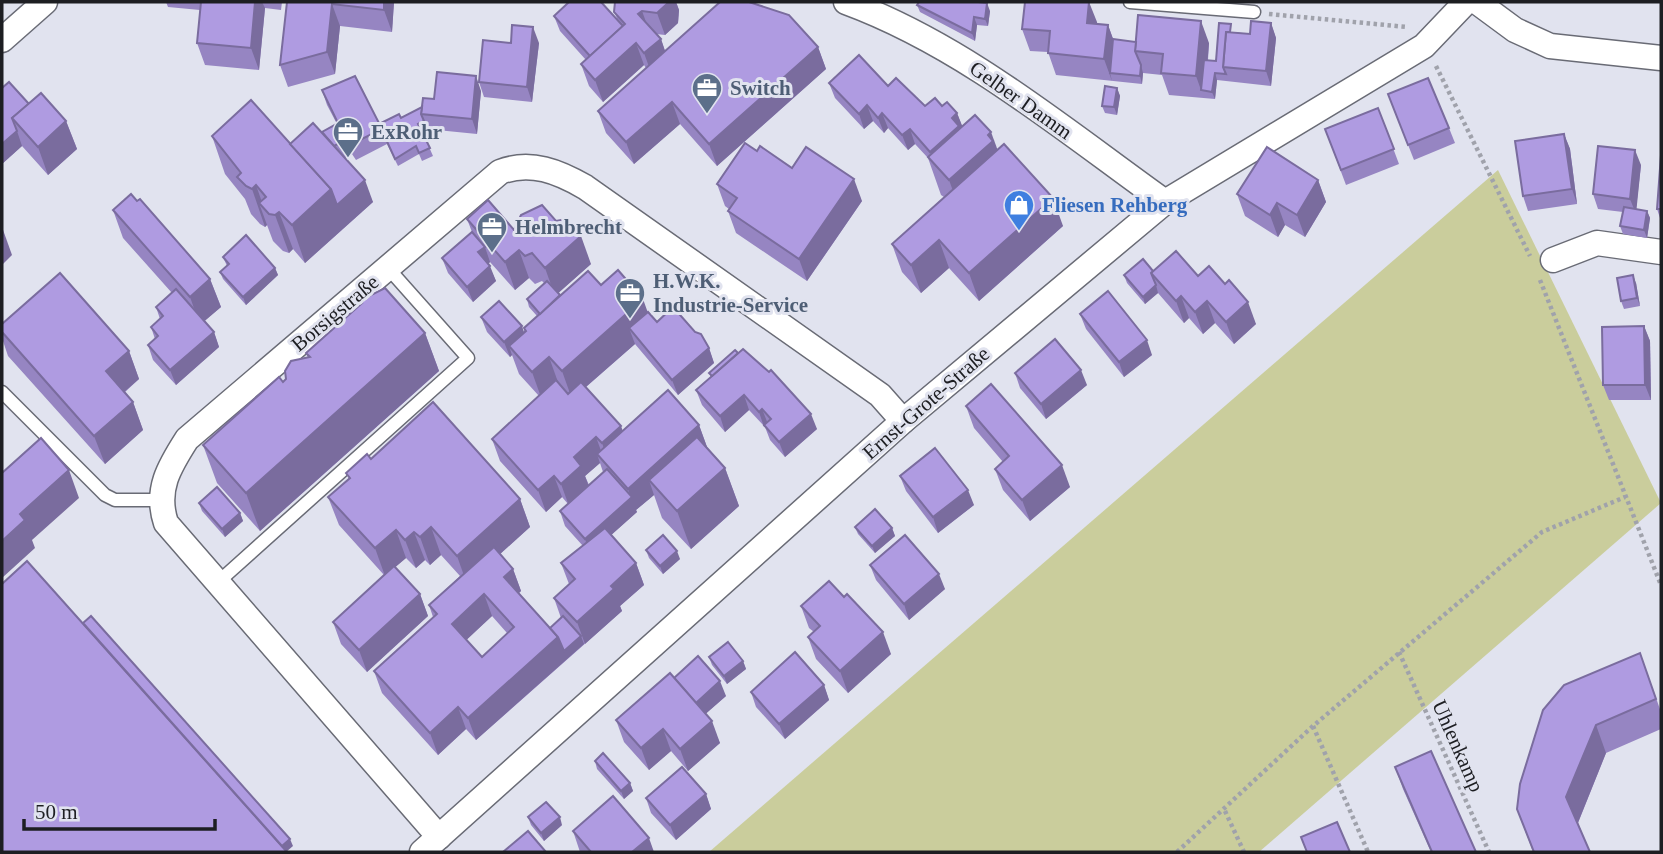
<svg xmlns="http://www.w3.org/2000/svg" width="1663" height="854" viewBox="0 0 1663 854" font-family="Georgia,serif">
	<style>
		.green { fill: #cacd9c }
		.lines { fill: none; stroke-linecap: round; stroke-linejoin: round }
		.service-casing { stroke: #696b75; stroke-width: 15 }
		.minor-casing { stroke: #696b75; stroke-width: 27 }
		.path { stroke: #a0a2ab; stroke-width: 4.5; stroke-dasharray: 3.5 3.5; stroke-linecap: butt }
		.service { stroke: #fff; stroke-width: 12 }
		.minor { stroke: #fff; stroke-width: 24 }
		.wall { fill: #9685c2; fill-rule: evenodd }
		.shaded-wall { fill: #7a6c9e }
		.building { fill: #af9be1; stroke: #7a6c9e; stroke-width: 2; fill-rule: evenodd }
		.labels { text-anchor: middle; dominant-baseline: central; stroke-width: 6; stroke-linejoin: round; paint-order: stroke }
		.service-label { font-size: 21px; font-weight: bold; fill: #4e5e75; stroke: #e1e3ef; text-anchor: start }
		.street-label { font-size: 21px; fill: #1d1e22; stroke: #e1e3ef }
		.shop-label { font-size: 21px; font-weight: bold; fill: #366cbe; stroke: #e1e3ef; text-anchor: start }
	</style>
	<rect width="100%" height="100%" fill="#e1e3ef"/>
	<path class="green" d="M1498,170L1661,503L1259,852H709Z"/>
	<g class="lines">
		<g class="service-casing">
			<g id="service">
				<path d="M1130,2L1254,12"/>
				<path d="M2,392L105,495L115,500H160"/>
				<path d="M216,584L468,358L388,268"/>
			</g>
		</g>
		<g class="minor-casing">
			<g id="minor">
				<path d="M846,2C963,45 1064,130 1165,202"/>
				<path d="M1477,2L1515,30L1550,46L1661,58"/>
				<path d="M2,40L45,2"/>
				<path d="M1553,260L1597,243L1661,252"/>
				<path d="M439,837L166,523C155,490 169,467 187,439L500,172C531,160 559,172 585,187L880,395L903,421"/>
				<path d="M422,852L903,421L1165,202L1424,46L1466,2"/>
			</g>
		</g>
		<g class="path">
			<path d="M1269,14L1407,27"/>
			<path d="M1436,66L1530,256"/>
			<path d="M1540,280L1661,585"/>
			<path d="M1399,652L1489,852"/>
			<path d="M1313,726L1368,852"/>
			<path d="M1225,811L1244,852"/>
			<path d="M1177,852L1313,726L1542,532L1625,497"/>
		</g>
		<use href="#service" class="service"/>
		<use href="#minor" class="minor"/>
	</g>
	<g class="wall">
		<path d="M166,2H282L281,10L265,8L259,70L205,65L197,43L200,10L168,7Z"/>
		<path d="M287,2H394L392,32L340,26L335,74L288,87L280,65Z"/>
		<path d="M615,2H676L679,10L678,23L665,35L656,34L661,39L665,51L818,47L826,69L717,166L680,124L634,164L606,133L598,111L646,68L644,65L603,102L589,86L581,64L586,60L560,31L554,16L617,18L614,12Z"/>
		<path d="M917,5L990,11L988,26L977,25L975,41L920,12Z"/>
		<path d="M1097,22V24L1108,25L1113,39L1136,42L1209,43L1208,60L1216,61L1234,32L1250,34L1271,23L1276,38L1271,86L1217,80L1215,99L1169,95L1162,75L1143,73L1142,84L1056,75L1048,52L1030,51L1022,29Z"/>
		<path d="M511,43H539L532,102L484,97L479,82Z"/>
		<path d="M829,83L925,106H942L957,113L962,126L997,149L1063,226L979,301L949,268L921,293L902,272L892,244L944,197L941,195L928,158L915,144L908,150L888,128L884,133L873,121L864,129L835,98Z"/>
		<path d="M2,88L29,104L66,121L77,149L48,175L22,146L2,164Z"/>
		<path d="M1117,88L1120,96L1117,115L1105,113L1102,106Z"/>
		<path d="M322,90L379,124L401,118L422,107L434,99L481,91L477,134L427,129L422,131L433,156L422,161L419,154L398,166L387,144L356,160L352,154L345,158L373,202L305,263L293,249L289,253L283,251L273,241L267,225L265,227L260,224L251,214L245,199L225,174L212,136L290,144L322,132L337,124L327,105Z"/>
		<path d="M1388,94L1449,128L1455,143L1414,160Z"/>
		<path d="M1378,108L1399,164L1346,185L1325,129Z"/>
		<path d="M1564,134L1570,149L1577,204L1528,211L1523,196Z"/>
		<path d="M757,151L862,201L807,281L736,233L728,211L729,209L725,206L717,184Z"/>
		<path d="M1661,155V221L1657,209Z"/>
		<path d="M1641,165L1636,209L1647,211L1650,218L1647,238L1623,234L1620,226L1623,212L1598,209L1593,194Z"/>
		<path d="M1318,180L1326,202L1305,237L1285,225L1278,237L1245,216L1237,194Z"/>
		<path d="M113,210L210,279L221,307L204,321L214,332L219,347L176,385L153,360L148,345L155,339L151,327L160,319L156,307L172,293L123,238Z"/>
		<path d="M467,219L514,230L591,264L558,293L560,295L601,285L648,312L657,322L709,348L714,363L678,395L635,344L586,387L623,431L699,425L707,447L725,468L739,506L691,549L662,518L654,495L636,510L637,512L611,535L636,563L644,585L620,606L622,611L476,740L466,729L438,755L382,693L374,671L433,617L429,605L460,576L441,555L430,565L425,560L416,568L406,558L395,567L420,594L428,616L367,672L341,644L333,622L384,575L339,525L328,497L349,479L346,473L371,459L520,499L530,527L500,554L513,569L521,591L519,593L550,628L561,618L554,598L569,584L561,563L583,546L565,526L560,511L568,504L562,497L546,512L500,461L492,439L539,396L519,374L512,355L510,357L487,332L481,317L524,332V328L537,316L529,307L527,299L544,283L542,281L535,284L529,278L515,290L490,262L488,264L496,281L473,302L448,273L442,258L472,232ZM600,463L603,472L589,485L585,476ZM492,616L507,633L482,657L466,640Z"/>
		<path d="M223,257L275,268L278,275L246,305L223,279L220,272L227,266Z"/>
		<path d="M1153,271L1198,276L1256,324L1234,344L1215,323L1203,334L1189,318L1184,323L1158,293L1145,304L1127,283L1124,275Z"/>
		<path d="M1636,283L1640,306L1624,309L1621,301Z"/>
		<path d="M359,301L425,333L439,371L260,531L217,483L203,445L286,379L308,358L306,353L361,304Z"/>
		<path d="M1080,314L1152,355L1124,377L1086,329Z"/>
		<path d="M2,324L129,351L139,379L125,392L133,402L143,430L105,464L8,356L2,338Z"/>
		<path d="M1644,326L1650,341L1651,400H1609L1603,385Z"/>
		<path d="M709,373L817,429L785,457L770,440L765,427L749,410L725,432L702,405L696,390L711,377Z"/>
		<path d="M1015,373L1087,385L1046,419L1020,388Z"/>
		<path d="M966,406L1070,487L1030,521L1003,490L995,469L1003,462L974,428Z"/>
		<path d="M900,476L974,505L938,533L906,491Z"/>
		<path d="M199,503L240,513L243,521L225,537L202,511Z"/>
		<path d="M855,527L892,528L895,536L875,553L858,534Z"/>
		<path d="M646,550L680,559L663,574L649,558Z"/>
		<path d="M870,565L945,589L909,620L876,580Z"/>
		<path d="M801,606L891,654L848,693L816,659L808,637L814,632L809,628Z"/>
		<path d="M1640,653L1661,712V729L1606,753L1578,823L1590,852H1533L1517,809Z"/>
		<path d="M709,657L743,661L746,669L727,684L712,665Z"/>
		<path d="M674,678L726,696L705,714L720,743L688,771L671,751L649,770L624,742L616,720Z"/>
		<path d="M824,685L829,700L785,739L756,707L751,692Z"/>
		<path d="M595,761L630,783L633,791L624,799L597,769Z"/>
		<path d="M1395,767L1476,852H1431L1403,789Z"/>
		<path d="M706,794L711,809L676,840L651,813L646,798Z"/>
		<path d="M528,817L562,825L544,841L531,825Z"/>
		<path d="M573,831L654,852H580Z"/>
	</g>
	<g class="shaded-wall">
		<path d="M255,2H262L265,8L259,70L251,48Z"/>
		<path d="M384,2H394L392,32L384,10Z"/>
		<path d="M669,2H676L679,10L678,23L665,35L657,13Z"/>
		<path d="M1089,2L1097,22L1095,45L1087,23Z"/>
		<path d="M987,3L990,11L988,26L985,19Z"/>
		<path d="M332,4L340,26L335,74L327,52Z"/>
		<path d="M642,11L650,33L638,14Z"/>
		<path d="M974,17L977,25L975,41L972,33Z"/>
		<path d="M1201,21L1209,43L1205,91L1201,90L1196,76Z"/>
		<path d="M1271,23L1276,38L1271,86L1266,71Z"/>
		<path d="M1108,25L1116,47L1110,73L1112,81L1104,59Z"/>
		<path d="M533,27L539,43L532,102L527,87Z"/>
		<path d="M661,39L668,60L652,75L644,53Z"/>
		<path d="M636,43L644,65L603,102L595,80Z"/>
		<path d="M818,47L826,69L717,166L709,144Z"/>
		<path d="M1141,65L1143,73L1142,84L1140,76Z"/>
		<path d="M1215,73L1217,80L1215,99L1212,92Z"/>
		<path d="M476,76L481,91L477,134L472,119Z"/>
		<path d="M1117,88L1120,96L1117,115L1114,107Z"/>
		<path d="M672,102L680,124L634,164L626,142Z"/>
		<path d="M867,105L873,121L864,129L859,114Z"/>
		<path d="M882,113L888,128L884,133L878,118Z"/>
		<path d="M957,113L963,128L965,141L936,167L930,152L952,118Z"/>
		<path d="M66,121L77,149L48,175L38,147Z"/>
		<path d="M910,129L915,144L908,150L902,135Z"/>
		<path d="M17,131L22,146L2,164V144Z"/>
		<path d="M991,132L1005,170L963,218L949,180Z"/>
		<path d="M1564,134L1570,149L1577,204L1572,189Z"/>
		<path d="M1635,150L1641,165L1636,214L1630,199Z"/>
		<path d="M854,179L862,201L807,281L799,259Z"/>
		<path d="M365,180L373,202L305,263L292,225L331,189Z"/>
		<path d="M1318,180L1326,202L1305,237L1297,215Z"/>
		<path d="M256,185L264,208L259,203L267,225L265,227L252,189Z"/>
		<path d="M1053,198L1063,226L979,301L969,273Z"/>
		<path d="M1277,203L1285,225L1278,237L1270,215Z"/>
		<path d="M1647,211L1650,218L1647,238L1644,230Z"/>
		<path d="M279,212L293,249L289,253L275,215Z"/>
		<path d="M2,227L12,255L2,265Z"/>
		<path d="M581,236L591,264L555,296L545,268Z"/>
		<path d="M939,240L949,268L921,293L911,265Z"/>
		<path d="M485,247L490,262L484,268L478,252Z"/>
		<path d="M519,250L529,278L515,290L505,262Z"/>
		<path d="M490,266L496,281L473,302L467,287Z"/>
		<path d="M275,268L278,275L246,305L243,297Z"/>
		<path d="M1633,275L1636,283L1640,306L1637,298Z"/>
		<path d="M210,279L221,307L200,325L190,297Z"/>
		<path d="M1156,285L1158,293L1145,304L1143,297Z"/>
		<path d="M1181,296L1189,318L1184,323L1176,301Z"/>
		<path d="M643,299L653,327L629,328L635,344L572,399L562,371Z"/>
		<path d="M1207,301L1215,323L1203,334L1195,312Z"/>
		<path d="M1248,302L1256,324L1234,344L1226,322Z"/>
		<path d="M522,326L527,341L509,346L512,355L510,357L504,342Z"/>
		<path d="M1644,326L1650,341L1651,400L1645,385Z"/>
		<path d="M214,332L219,347L176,385L170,370Z"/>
		<path d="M425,333L439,371L260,531L246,493Z"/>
		<path d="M1147,340L1152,355L1124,377L1119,362Z"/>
		<path d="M709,348L714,363L678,395L672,380Z"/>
		<path d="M129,351L139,379L116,399L106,371Z"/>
		<path d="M549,357L559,385L542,400L532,372Z"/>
		<path d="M1081,370L1087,385L1046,419L1041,404Z"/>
		<path d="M744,395L749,410L725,432L720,416Z"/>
		<path d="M133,402L143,430L105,464L94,436Z"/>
		<path d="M762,409L768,424L764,427L759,412Z"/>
		<path d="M811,414L817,429L785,457L779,442Z"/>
		<path d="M699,425L707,447L649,480L654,495L636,510L637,512L590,554L585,539L631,498L628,489Z"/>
		<path d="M621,426L629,448L610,465L602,443Z"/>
		<path d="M596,437L604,459L597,454L600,463L585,476L589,487L569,506L561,484L574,457Z"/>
		<path d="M1062,465L1070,487L1030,521L1022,500Z"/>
		<path d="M725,468L739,506L691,549L677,511Z"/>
		<path d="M69,470L79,498L32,540L35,548L2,578V541L20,514Z"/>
		<path d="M554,476L562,497L546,512L538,490Z"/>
		<path d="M968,490L974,505L938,533L933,517Z"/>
		<path d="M520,499L530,527L467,584L457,556Z"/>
		<path d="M240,513L243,521L225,537L222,529Z"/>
		<path d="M431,527L441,555L430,565L420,537Z"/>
		<path d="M892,528L895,536L875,553L872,546Z"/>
		<path d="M396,530L406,558L385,576L375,548Z"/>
		<path d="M414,532L425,560L416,568L405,540Z"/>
		<path d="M677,551L680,559L663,574L660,566Z"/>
		<path d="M636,563L644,585L620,606L622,611L585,644L577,622L611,586Z"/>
		<path d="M513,569L521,591L512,599L504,577Z"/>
		<path d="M939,574L945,589L909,620L904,604Z"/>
		<path d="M420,594L428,616L367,672L359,650Z"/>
		<path d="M484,594L492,616L460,646L452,624Z"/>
		<path d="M883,632L891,654L848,693L840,671Z"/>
		<path d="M581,636L584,644L476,740L468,718L558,637Z"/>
		<path d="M743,661L746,669L727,684L724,676Z"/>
		<path d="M720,681L726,696L701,718L695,703Z"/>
		<path d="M824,685L829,700L785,739L779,724Z"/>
		<path d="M458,707L466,729L438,755L430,733Z"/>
		<path d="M712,721L720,743L688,771L680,749Z"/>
		<path d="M1596,725L1606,753L1577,825L1566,797Z"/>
		<path d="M663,729L671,751L649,770L641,748Z"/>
		<path d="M630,783L633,791L624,799L621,791Z"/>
		<path d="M706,794L711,809L676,840L670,825Z"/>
		<path d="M560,817L562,825L544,841L541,833Z"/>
		<path d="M649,838L654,852H632Z"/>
		<path d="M290,839L293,846L286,852L275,851Z"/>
	</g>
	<g class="building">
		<path d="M201,2H255L251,48L197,43Z"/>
		<path d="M287,2H384V10L332,4L327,52L280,65Z"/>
		<path d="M569,2H601L623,26L590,56L554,16Z"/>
		<path d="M615,2H669L657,13L642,11L638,14L661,39L644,53L636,43L595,80L581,64L625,24L614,12Z"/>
		<path d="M720,2H749L789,15L818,47L709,144L672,102L626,142L598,111Z"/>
		<path d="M919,2H978L987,3L985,19L974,17L972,33L917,5Z"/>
		<path d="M1025,2H1089L1087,23L1108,25L1104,59L1048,53L1050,31L1022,29Z"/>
		<path d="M1138,15L1201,21L1196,76L1161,73L1163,54L1135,51Z"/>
		<path d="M1251,21L1271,23L1266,71L1223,67L1226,32L1250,34Z"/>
		<path d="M1219,23L1231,24L1230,32H1226L1223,67L1226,74L1215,73L1212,92L1201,90L1204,60L1216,61Z"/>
		<path d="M512,25L533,27L527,87L479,82L483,40L511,43Z"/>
		<path d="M1113,39L1136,42L1135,51L1141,65L1140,76L1110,73Z"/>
		<path d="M859,55L888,86L896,78L925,106L935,98L942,106L947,102L957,113L952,118L959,126L930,152L910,129L902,135L882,113L878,118L867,105L859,114L829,83Z"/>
		<path d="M437,72L476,76L472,119L421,114L423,98L434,99Z"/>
		<path d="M355,76L382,129L350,145L347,139L334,146L322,132L338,123L322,90Z"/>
		<path d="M1428,78L1449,128L1408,145L1388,94Z"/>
		<path d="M9,82L29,104L12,118L17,131L2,144V88Z"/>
		<path d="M1105,86L1117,88L1114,107L1102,106Z"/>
		<path d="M41,93L66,121L38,147L12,118Z"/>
		<path d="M251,100L331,189L292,225L279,212L275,215L269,214L259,203L266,197L256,185L252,189L246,186L237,177L241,173L212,136Z"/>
		<path d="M422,107L421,114L424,121L418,124L430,148L419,153L416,146L395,159L379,124L399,114L401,118Z"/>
		<path d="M1378,108L1394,149L1341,170L1325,129Z"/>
		<path d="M975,115L991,132L988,135L993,141L949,180L928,157Z"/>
		<path d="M313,123L365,180L337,205L331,189L290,144Z"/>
		<path d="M1564,134L1572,189L1523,196L1515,141Z"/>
		<path d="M745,143L757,151L760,146L792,168L806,147L854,179L799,259L728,211L737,198L717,184Z"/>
		<path d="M1004,144L1053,198L969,273L939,240L911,265L892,244Z"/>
		<path d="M1598,146L1635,150L1630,199L1593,194Z"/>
		<path d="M1267,147L1318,180L1297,215L1277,203L1270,215L1237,194Z"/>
		<path d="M1661,155V209H1657Z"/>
		<path d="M131,194L137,201L140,199L210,279L190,297L113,210Z"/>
		<path d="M488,200L514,230L521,215L542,205L556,221L566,219L581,236L545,268L532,253L525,256L519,250L505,262L467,219Z"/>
		<path d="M1624,207L1647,211L1644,230L1620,226Z"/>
		<path d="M472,232L485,247L478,252L490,266L467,287L442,258Z"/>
		<path d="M246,235L275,268L243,297L220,272L229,264L223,257Z"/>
		<path d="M1176,251L1198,276L1209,266L1225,284L1229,280L1248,302L1226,322L1207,301L1195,312L1181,296L1176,301L1151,273Z"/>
		<path d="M1143,259L1153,271L1151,273L1156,285L1143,297L1124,275Z"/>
		<path d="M618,270L643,299L562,371L549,357L532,372L509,346L526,331L524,328L588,271L601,285Z"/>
		<path d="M60,273L129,351L106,371L133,402L94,436L2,332V324Z"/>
		<path d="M1633,275L1637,298L1621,301L1617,278Z"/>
		<path d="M547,281L560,295L540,314L527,299Z"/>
		<path d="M385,288L425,333L246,493L203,445L279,377L283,382L286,379L285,371L291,361L310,357L306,353L362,303L359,301Z"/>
		<path d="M176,289L214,332L170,370L148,345L158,336L151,327L163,316L156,307Z"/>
		<path d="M1108,291L1147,340L1119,362L1080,314Z"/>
		<path d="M499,301L522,326L504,342L481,317Z"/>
		<path d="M673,307L695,332L701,334L709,348L672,380L629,328L648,312L657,322Z"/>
		<path d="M1644,326L1645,385H1603L1602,327Z"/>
		<path d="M1055,339L1081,370L1041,404L1015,373Z"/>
		<path d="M743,349L769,372L771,370L811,414L779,442L764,425L771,419L762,409L759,412L744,395L720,416L696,390Z"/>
		<path d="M735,350L738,353L712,376L709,373Z"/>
		<path d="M556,380L568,394L581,382L621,426L602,443L596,437L574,457L581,466L561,484L554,476L538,490L492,439Z"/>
		<path d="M991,384L1062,465L1022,500L995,469L1009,456L966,406Z"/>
		<path d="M668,390L699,425L628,489L597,454Z"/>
		<path d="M433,402L520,499L457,556L431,527L420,537L414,532L405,540L396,530L375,548L328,497L350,478L346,473L367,454L371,459Z"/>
		<path d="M697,437L725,468L677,511L649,480Z"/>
		<path d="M41,438L69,470L20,514L25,520L2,541V473Z"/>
		<path d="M935,448L968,490L933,517L900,476Z"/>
		<path d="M607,469L632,497L585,539L560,511Z"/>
		<path d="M217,487L240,513L222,529L199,503Z"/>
		<path d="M875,509L892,528L872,546L855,527Z"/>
		<path d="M605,528L636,563L611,586L614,589L577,622L554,598L575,579L561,563Z"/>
		<path d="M663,535L677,551L660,566L646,550Z"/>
		<path d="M905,535L939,574L904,604L870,565Z"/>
		<path d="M494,547L513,569L504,577L558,637L468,718L458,707L430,733L374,671L437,614L429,605ZM484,594L514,627L482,657L452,624Z"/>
		<path d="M27,561L287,852H2V584Z"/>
		<path d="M394,566L420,594L359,650L333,622Z"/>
		<path d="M829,581L844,597L847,594L883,632L840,671L808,637L820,626L801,606Z"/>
		<path d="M91,616L290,839L282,846L83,623Z"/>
		<path d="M563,616L581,636L564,651L558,637L550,628Z"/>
		<path d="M728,642L743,661L724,676L709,657Z"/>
		<path d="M795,652L824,685L779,724L751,692Z"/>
		<path d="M1640,653L1656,699L1596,725L1566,797L1590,852H1534L1517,809L1520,784L1543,710L1564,685Z"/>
		<path d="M698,656L720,681L696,703L674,678Z"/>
		<path d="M670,673L712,721L680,749L663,729L641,748L616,720Z"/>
		<path d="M1431,751L1476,852H1432L1395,767Z"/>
		<path d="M603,753L630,783L621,791L595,761Z"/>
		<path d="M682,767L706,794L670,825L646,798Z"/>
		<path d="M613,796L649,838L632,852H591L573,831Z"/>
		<path d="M546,802L560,817L541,833L528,817Z"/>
		<path d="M1337,822L1350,852H1307L1301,837Z"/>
		<path d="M528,831L546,852H503Z"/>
	</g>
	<defs>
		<g id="office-pin" transform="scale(1.575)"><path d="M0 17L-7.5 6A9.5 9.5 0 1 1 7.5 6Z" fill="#5c6f8a" stroke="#e1e3ef"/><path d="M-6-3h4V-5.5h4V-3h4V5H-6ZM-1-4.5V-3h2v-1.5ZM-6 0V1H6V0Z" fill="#fff"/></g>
		<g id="shop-pin" transform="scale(1.575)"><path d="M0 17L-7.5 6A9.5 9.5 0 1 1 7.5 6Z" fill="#3f7fe0" stroke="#e1e3ef"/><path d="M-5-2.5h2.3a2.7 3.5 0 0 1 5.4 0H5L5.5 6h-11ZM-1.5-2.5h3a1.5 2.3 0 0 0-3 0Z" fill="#fff"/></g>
	</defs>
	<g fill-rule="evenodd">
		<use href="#office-pin" x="707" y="88"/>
		<use href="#office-pin" x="348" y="132"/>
		<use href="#shop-pin" x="1019" y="205"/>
		<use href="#office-pin" x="492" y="227"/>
		<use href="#office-pin" x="630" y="293"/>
	</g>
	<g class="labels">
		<g class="service-label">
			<text x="730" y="88">Switch</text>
			<text x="371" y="132">ExRohr</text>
			<text x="515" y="227">Helmbrecht</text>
			<text x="653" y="281">H.W.K.<tspan x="653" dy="24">Industrie-Service</tspan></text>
		</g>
		<g class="street-label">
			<text transform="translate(1021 100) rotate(35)">Gelber Damm</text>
			<text transform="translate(335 313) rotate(-40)">Borsigstraße</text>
			<text transform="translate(926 403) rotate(-41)">Ernst-Grote-Straße</text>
			<text transform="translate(1458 746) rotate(66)">Uhlenkamp</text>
		</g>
		<g class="shop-label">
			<text x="1042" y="205">Fliesen Rehberg</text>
		</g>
	</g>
	<rect width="1663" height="854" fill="none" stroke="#1d1e22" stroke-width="7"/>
	<path d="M24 819v10h191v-10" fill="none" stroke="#1d1e22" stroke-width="3.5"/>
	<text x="35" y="819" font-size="21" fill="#1d1e22" stroke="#e1e3ef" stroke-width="5" paint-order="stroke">50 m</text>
</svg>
